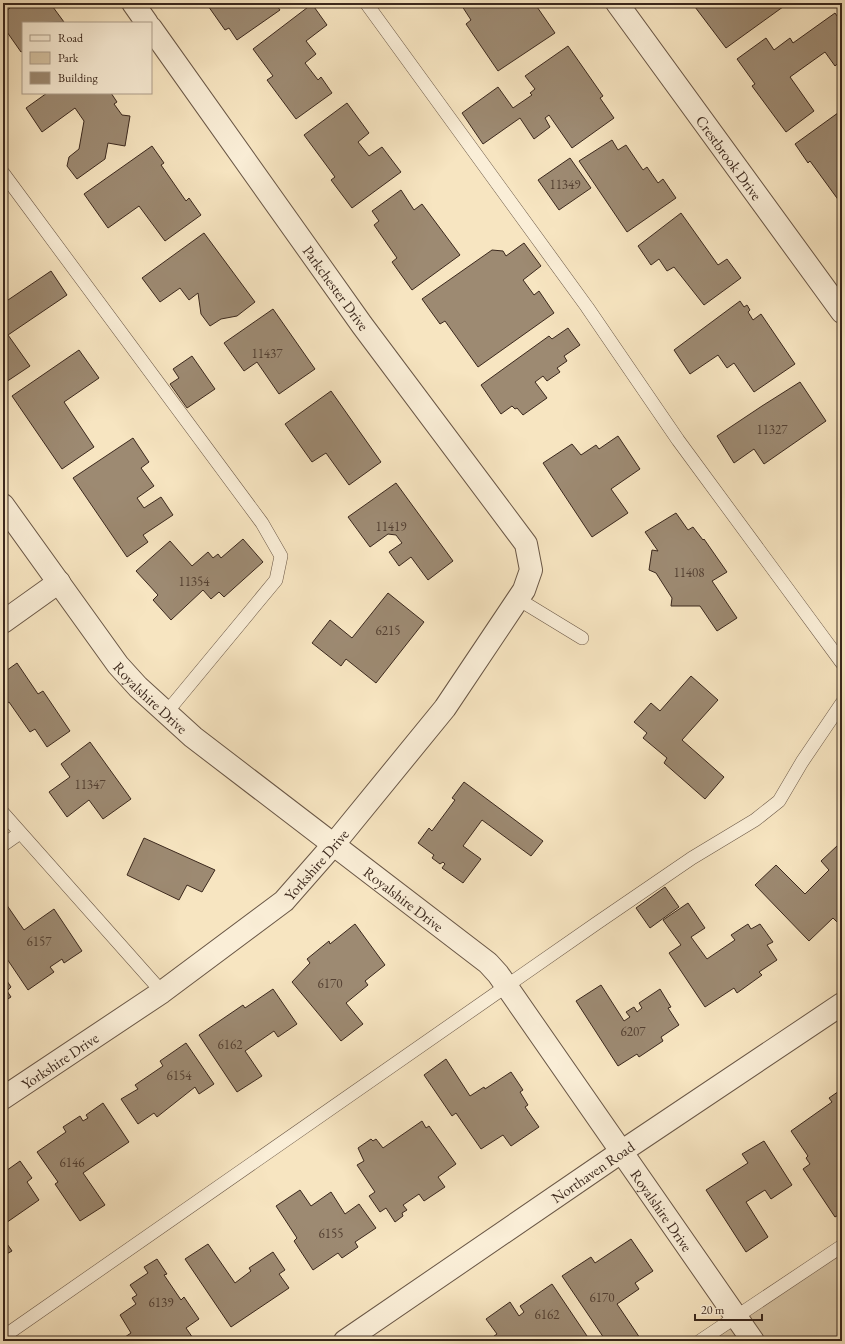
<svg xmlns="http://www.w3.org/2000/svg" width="845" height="1344" viewBox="0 0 845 1344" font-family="'EB Garamond',serif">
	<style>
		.green { fill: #d7c5a5; stroke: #897661 }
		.building { fill: #9d8a72; stroke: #3b281d }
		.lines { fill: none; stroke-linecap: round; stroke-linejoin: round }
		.service-casing { stroke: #6a5746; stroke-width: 14 }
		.minor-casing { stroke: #6a5746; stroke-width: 24 }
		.tertiary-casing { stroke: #6a5746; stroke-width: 24 }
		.service { stroke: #faeed7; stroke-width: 13 }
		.minor { stroke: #faeed7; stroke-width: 22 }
		.tertiary { stroke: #faeed7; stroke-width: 22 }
		.labels { text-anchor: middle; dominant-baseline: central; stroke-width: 3.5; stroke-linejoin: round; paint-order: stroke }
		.number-label { font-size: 13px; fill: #544032 }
		.street-label { font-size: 15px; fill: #3b281d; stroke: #faeed7 }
	</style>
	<rect width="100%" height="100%" fill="#f7e5c1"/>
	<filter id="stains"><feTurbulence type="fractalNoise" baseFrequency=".005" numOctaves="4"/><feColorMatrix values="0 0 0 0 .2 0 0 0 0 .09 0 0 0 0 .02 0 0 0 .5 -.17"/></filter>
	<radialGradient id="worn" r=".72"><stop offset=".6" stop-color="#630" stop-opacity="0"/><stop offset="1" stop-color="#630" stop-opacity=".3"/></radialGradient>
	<path class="green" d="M842,1252V1341H709Z"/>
	<g class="building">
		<path d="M7,3H50L64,22L23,23V51L21,52L7,32L3,34V13L10,8Z"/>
		<path d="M206,3H275L280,10L237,40L229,28L225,30Z"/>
		<path d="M460,3H528L530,7L535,4L555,33L498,71L466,24L471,20Z"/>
		<path d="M692,3H786L787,4L726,48Z"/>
		<path d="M312,4L327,25L306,41L316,54L305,63L318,80L321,77L332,93L296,119L267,80L273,76L253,49Z"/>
		<path d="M835,13L842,23V60L835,66L825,52L790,77L814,111L786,132L752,86L755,84L737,59L766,38L774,50L790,38L793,43Z"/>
		<path d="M568,46L603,96L600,98L614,118L572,148L549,115L545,118L550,127L534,139L520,118L483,144L462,113L498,87L513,108L532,95L530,93L535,89L525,76Z"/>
		<path d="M47,93H111L117,102L114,104L122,115L130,116L125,146L108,143L105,159L77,179L67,166L69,157L79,149L84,121L75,108L42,132L26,108Z"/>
		<path d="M347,103L369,133L358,142L369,156L382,147L401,172L352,208L331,180L335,177L304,135Z"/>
		<path d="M842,110V205L810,161L808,163L795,144Z"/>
		<path d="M612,140L618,150L626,145L643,170L647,167L658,183L663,179L676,198L627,232L579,161Z"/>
		<path d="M152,146L164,163L161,165L186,201L189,198L201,215L165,241L139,206L108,228L84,194Z"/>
		<path d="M570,158L591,188L559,210L538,180Z"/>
		<path d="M401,190L414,210L422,204L460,255L412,290L392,262L397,258L374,225L379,221L372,211Z"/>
		<path d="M681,213L718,265L727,259L741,278L704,305L674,267L667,271L659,259L651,265L638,246Z"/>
		<path d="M204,233L255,302L237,316L221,319L210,326L201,314L198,293L189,300L180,288L160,302L142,278Z"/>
		<path d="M524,243L541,266L523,280L534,295L539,291L554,313L478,367L445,321L440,324L422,299L492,250L503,251L506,256Z"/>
		<path d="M51,271L67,295L8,335L30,366L3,384V296L5,295L8,300Z"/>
		<path d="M740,301L744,307L747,305L750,310L748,312L753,320L761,314L795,364L754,392L734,363L727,368L718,355L690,374L674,350Z"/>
		<path d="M273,309L315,369L279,394L257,362L244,371L224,343Z"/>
		<path d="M568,328L580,345L564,356L567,361L557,368L560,372L547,381L543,376L535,382L547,398L523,415L517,408L515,409L512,406L501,414L481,385L549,336L552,339Z"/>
		<path d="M79,350L99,378L64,402L94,447L62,469L12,396Z"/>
		<path d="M192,356L215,389L187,408L170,384L179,378L173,369Z"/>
		<path d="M800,382L826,421L764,464L754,449L734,463L717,436L762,406Z"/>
		<path d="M331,391L381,462L349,485L326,453L312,462L285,424Z"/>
		<path d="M618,436L640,469L611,489L628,513L592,537L543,463L572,444L581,455L596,445L599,449Z"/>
		<path d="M133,438L149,462L141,468L154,486L137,498L144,508L161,497L173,515L143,535L148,542L127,557L73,478Z"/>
		<path d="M396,483L453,561L428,580L411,557L399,566L389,552L402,543L396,535L388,534L370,547L348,517Z"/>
		<path d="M676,513L688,530L693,527L703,540L704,539L727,572L712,581L737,618L717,631L700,606H671L672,598L656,573L649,570L652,550L658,551L645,532Z"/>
		<path d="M243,539L263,562L224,597L219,592L211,599L203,590L171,620L153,600L158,595L136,571L170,541L192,566L208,552L213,558L218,554L221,558Z"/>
		<path d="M388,593L424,622L376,683L346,659L341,666L312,643L330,620L352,638Z"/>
		<path d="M17,663L38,694L43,691L70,731L47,747L35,729L30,732L9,702L3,706V673Z"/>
		<path d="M691,676L718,700L682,740L724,777L705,799L664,763L667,758L643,738L647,733L634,722L651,703L660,711Z"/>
		<path d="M90,742L131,799L103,819L89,800L67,817L49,792L70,777L61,764Z"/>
		<path d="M464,782L543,841L531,856L482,820L463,846L481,859L463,883L442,868L445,864L443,862L440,864L432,858L434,855L418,843L429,828L432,831L455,800L452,798Z"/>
		<path d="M144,838L215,870L202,892L187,885L179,900L127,875Z"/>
		<path d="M838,845L842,849V920L839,924L833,918L809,941L755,885L776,865L805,894L829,870L821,861Z"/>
		<path d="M665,887L679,907L650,928L636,908Z"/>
		<path d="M3,901H4L24,930L54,909L82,951L64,963L62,959L50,967L54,972L28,990L3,953Z"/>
		<path d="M688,903L705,928L691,937L707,959L735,940L731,935L748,924L751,929L760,924L773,942L767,945L777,960L759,972L762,975L737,993L734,988L705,1007L669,953L681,945L663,920Z"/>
		<path d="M355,924L385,965L365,981L368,985L346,1003L363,1024L341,1041L292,982L310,963L307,959L329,941L330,944Z"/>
		<path d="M3,975L11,987L7,991L11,997L3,1002Z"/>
		<path d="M601,985L624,1021L630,1017L626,1012L634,1007L637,1012L642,1008L639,1003L660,989L671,1007L668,1008L679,1025L661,1037L663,1041L639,1057L637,1054L618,1066L576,1001Z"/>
		<path d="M273,989L297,1024L278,1037L274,1031L245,1051L262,1076L237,1092L199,1035L243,1005L245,1008Z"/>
		<path d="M186,1043L214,1084L199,1094L195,1087L157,1117L154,1113L138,1124L121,1099L138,1089L135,1085L163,1066L160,1061Z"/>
		<path d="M446,1059L470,1096L484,1087L485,1089L511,1072L523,1090L520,1092L528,1105L525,1107L539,1127L511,1146L503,1135L481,1149L456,1113L452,1116L424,1075Z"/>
		<path d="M842,1089V1163L840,1164L842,1167V1213L835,1217L803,1169L810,1164L806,1158L808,1156L791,1131L832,1102L829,1098Z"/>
		<path d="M103,1103L129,1142L83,1173L105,1205L80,1221L55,1184L58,1182L37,1152L66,1132L63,1127L80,1116L83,1121L88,1118L86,1115Z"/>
		<path d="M422,1121L426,1128L429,1126L456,1164L438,1177L445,1187L424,1201L419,1194L403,1205L407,1210L402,1213L403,1216L395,1222L386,1208L380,1212L369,1196L375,1192L357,1165L364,1161L358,1148L371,1139L373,1141L376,1139L383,1148Z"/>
		<path d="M764,1141L792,1185L771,1199L765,1190L746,1202L768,1237L746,1252L706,1190L748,1163L742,1154Z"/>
		<path d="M20,1161L32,1178L27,1182L39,1200L3,1225V1173Z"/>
		<path d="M300,1190L311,1206L331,1192L345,1214L359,1204L376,1228L355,1242L358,1247L342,1258L338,1253L313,1270L294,1241L297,1238L276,1206Z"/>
		<path d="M3,1238L12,1251L3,1256Z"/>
		<path d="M631,1239L653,1271L635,1283L639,1289L617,1304L642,1341H606L562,1276L591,1257L595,1263Z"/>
		<path d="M208,1244L235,1283L251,1271L249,1268L273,1252L285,1270L279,1274L289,1288L231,1327L185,1259Z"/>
		<path d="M157,1259L167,1274L164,1275L181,1300L184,1297L199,1319L186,1328L195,1341H119L131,1333L120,1315L136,1304L132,1298L137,1295L130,1285L148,1273L144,1267Z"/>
		<path d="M552,1284L587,1336L580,1341H487L497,1334L486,1319L510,1302L519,1316L524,1312L520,1306Z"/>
	</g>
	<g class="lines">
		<g class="service-casing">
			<g id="service">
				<path d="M366,3L587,307L678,440L842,663"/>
				<path d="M3,173L262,523L281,556L276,580L166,713"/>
				<path d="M518,599L582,638"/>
				<path d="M3,813L162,992"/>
				<path d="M3,845L20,833"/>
				<path d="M3,1337L597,923L692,858L755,820L779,801L802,762L842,703"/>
				<path d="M700,1341L842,1246"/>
			</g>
		</g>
		<g class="minor-casing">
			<g id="minor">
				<path d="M133,3L147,23"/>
				<path id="s1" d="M617,3L842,312"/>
				<path id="s2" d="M3,505L118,665L138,687L193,737L488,963L498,974L753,1341"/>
				<path d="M3,622L59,582"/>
				<path id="s3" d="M3,1098L162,992L284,901L334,844L445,708L524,590L531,570L526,544L362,325L151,28"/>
			</g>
		</g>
		<g class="tertiary-casing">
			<g id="tertiary">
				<path id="s4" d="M345,1341L621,1152L842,1004"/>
			</g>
		</g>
		<use href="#service" class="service"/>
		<use href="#minor" class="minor"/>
		<use href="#tertiary" class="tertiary"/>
	</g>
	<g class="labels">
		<g class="number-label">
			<text x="565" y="184">11349</text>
			<text x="267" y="353">11437</text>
			<text x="772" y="429">11327</text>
			<text x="391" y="526">11419</text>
			<text x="689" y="572">11408</text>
			<text x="194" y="581">11354</text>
			<text x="388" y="630">6215</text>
			<text x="90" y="784">11347</text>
			<text x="39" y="941">6157</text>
			<text x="330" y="983">6170</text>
			<text x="633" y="1031">6207</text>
			<text x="230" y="1044">6162</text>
			<text x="179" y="1075">6154</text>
			<text x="72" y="1162">6146</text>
			<text x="331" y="1233">6155</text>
			<text x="602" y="1297">6170</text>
			<text x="161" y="1302">6139</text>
			<text x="547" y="1314">6162</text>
		</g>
		<g class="street-label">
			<text stroke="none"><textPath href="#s1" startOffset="191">Crestbrook Drive</textPath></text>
			<text transform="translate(336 288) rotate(54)">Parkchester Drive</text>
			<text stroke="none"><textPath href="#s2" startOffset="243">Royalshire Drive</textPath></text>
			<text stroke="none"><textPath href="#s3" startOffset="392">Yorkshire Drive</textPath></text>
			<text stroke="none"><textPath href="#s2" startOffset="567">Royalshire Drive</textPath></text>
			<text stroke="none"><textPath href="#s3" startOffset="68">Yorkshire Drive</textPath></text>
			<text stroke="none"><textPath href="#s4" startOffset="300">Northaven Road</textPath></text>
			<text stroke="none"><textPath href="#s2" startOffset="975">Royalshire Drive</textPath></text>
		</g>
	</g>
	<rect width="845" height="1344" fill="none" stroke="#f7e5c1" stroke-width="16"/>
	<rect x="4" y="4" width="837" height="1336" fill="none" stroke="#3b281d" stroke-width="2"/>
	<rect x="8" y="8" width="829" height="1328" fill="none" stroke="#3b281d"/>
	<rect x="22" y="22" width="130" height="72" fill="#faeed7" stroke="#ae9f8d"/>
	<rect x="30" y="35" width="20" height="6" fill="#faeed7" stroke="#ae9f8d"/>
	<text x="58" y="42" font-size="12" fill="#3b281d">Road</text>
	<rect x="30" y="52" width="20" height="12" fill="#d7c5a5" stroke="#ae9f8d"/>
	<text x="58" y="62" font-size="12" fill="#3b281d">Park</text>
	<rect x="30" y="72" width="20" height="12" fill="#9d8a72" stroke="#ae9f8d"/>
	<text x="58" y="82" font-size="12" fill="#3b281d">Building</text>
	<path d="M695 1314v6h67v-6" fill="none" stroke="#3b281d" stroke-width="2"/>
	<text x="701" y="1314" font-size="12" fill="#3b281d" stroke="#faeed7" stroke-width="3" paint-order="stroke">20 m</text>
	<rect width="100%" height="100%" filter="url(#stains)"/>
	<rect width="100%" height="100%" fill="url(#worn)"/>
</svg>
